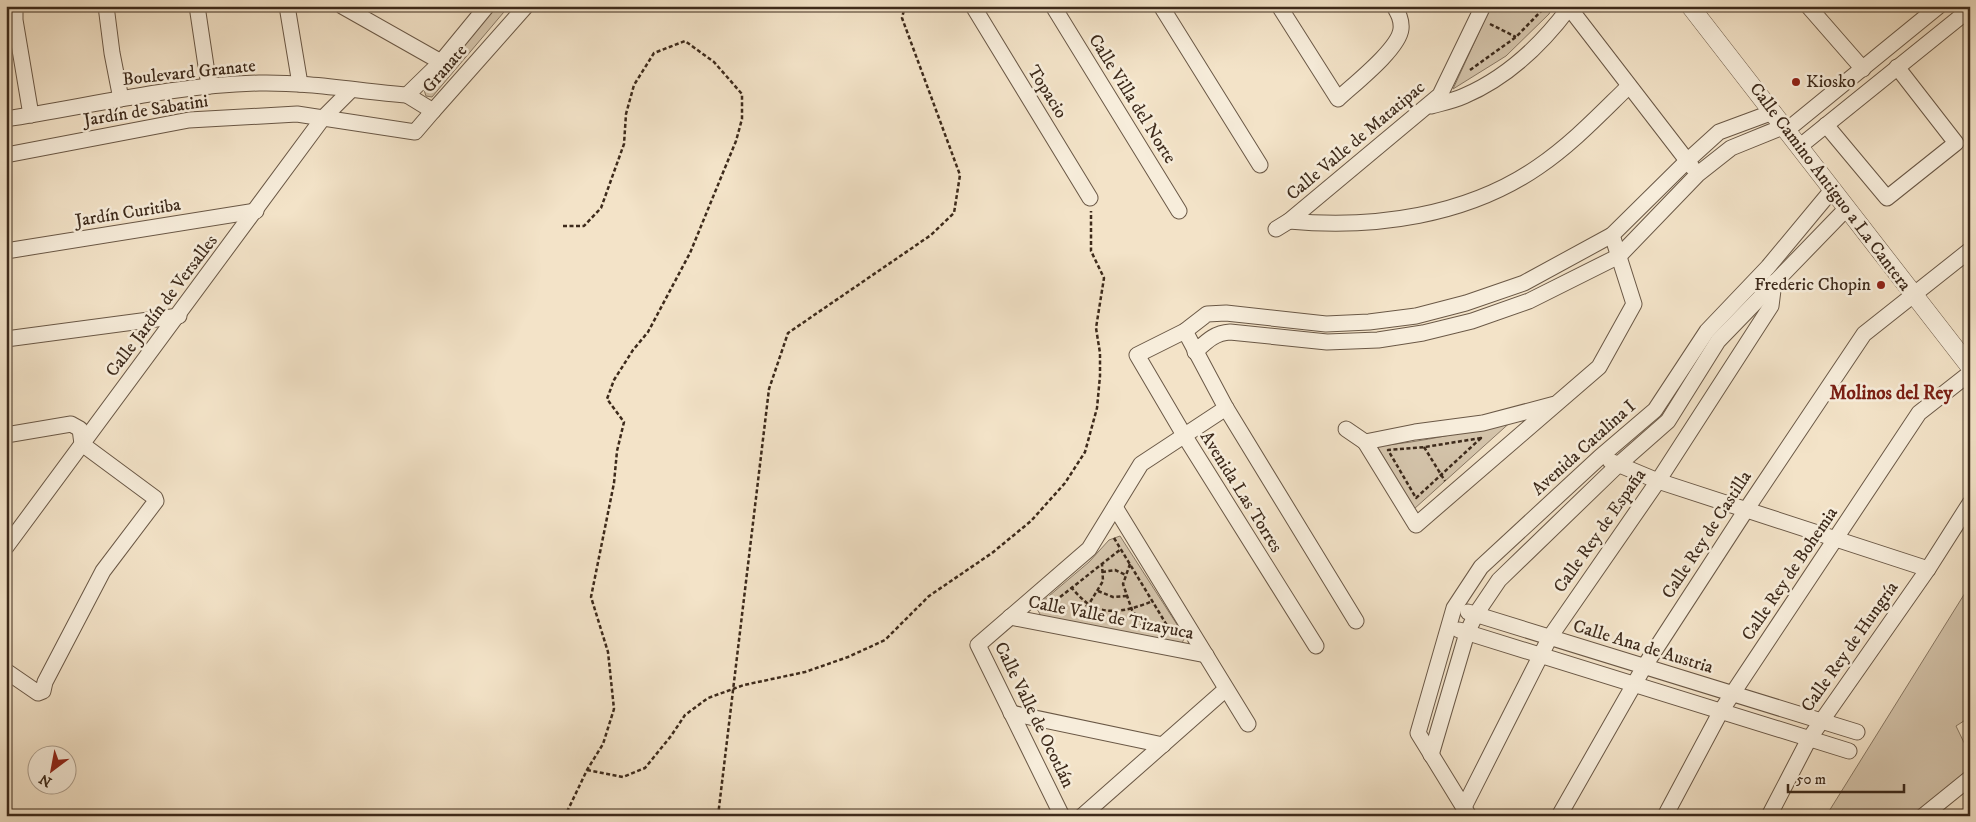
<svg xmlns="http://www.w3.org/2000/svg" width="1976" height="822" viewBox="0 0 1976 822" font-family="'IM FELL DW Pica',serif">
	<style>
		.green { fill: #d4c4ab; stroke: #887763 }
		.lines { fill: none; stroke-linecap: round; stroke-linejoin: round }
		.minor-casing { stroke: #6a5846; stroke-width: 17 }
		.tertiary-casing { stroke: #6a5846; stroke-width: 19 }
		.path { stroke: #3d2a1b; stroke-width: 2.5; stroke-dasharray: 4 2.5; stroke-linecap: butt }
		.minor { stroke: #f7eddb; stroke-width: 15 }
		.tertiary { stroke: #f7eddb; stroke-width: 18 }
		.poi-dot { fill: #8f2418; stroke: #f7eddb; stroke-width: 2 }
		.labels { text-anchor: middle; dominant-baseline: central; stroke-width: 5; stroke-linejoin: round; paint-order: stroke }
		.street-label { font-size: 18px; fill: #3d2a1b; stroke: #f7eddb }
		.poi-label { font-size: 18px; fill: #3d2a1b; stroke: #f7eddb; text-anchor: start }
		.neighbourhood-label { font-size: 19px; font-weight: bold; fill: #7a1f14; stroke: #f7eddb }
	</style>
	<rect width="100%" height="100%" fill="#f3e3c8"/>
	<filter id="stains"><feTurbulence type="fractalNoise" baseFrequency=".004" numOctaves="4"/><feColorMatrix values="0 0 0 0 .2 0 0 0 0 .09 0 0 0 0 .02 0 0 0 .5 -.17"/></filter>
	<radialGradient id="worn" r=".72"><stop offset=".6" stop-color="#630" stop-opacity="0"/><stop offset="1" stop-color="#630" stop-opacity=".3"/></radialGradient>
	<g class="green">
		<path d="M496,6H509L432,97L426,96L424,90Z"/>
		<path d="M1491,6H1553L1549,14L1506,56L1453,89Z"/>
		<path d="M1514,419L1414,509L1377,446C1423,442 1468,432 1514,419Z"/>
		<path d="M1120,536L1185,637L1182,643L1041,616L1036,607L1089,562L1109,540Z"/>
		<path d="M1970,585V717L1956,726L1970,755V772L1917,816H1826Z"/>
	</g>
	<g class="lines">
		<g class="minor-casing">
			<g id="minor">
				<path d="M15,6V20L31,115"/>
				<path d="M106,6L112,53L121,99"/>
				<path d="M197,6L209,86"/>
				<path d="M287,6L300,84"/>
				<path d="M342,6L441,62"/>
				<path d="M487,6L441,62L407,95L433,111L526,6"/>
				<path d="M973,6L1090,198"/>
				<path d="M1053,6L1179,211"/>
				<path d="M1161,6L1260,165"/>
				<path d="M1279,6L1338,99C1354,84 1399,49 1401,29C1402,20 1398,13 1394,6"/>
				<path d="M1568,6L1692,167"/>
				<path d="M1808,6L1863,69"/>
				<path d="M1431,106C1442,103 1453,101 1464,96C1506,78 1542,44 1569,8"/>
				<path d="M6,119C90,106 174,85 259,83C308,82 358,91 407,95"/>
				<path d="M1826,125L1887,198L1956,143L1897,67"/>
				<path d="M1787,130L1939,6"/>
				<path d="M1799,147L1970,9"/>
				<path d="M6,155L189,120L297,114L415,132L433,111"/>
				<path d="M1289,221C1374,229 1467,216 1538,167C1572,144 1600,114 1629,86"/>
				<path d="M1276,229L1289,221L1440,95L1483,6"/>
				<path d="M6,251L256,211"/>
				<path d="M1185,331L1226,408L1356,621"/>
				<path d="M6,339L179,316"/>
				<path d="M1195,352C1206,342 1214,333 1230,332L1327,342L1378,340L1423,333L1472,321L1529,301L1619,256L1698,174L1731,148L1785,126"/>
				<path d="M1555,404L1483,423L1415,432L1365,442L1416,525L1599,367L1634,304L1612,235"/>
				<path d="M1346,429L1365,442"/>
				<path d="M6,435L71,424L80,429L82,444L155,498L156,501L103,571L45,682L43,691L38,693L6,671"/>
				<path d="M1610,461L1658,481L1928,569"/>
				<path d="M1115,507L1248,724"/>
				<path d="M6,547L323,118L351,90"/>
				<path d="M1468,612L1857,732"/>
				<path d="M1010,617L1206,655"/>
				<path d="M1459,630L1849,751"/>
				<path d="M1316,646L1184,435L1137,355L1185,331L1207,314L1226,313L1326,324L1369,322L1416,316L1466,303L1524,283L1612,235L1687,161L1719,132L1773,112"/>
				<path d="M1011,713L1163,745"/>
				<path d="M1431,755L1467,633L1476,614L1499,580L1618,465L1668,421L1718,341L1846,209"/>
				<path d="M1464,807L1550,637L1658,481L1771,306L1774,282"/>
				<path d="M1062,816L978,645L1089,549L1141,464L1226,408"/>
				<path d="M1082,816L1226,689"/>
				<path d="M1469,816L1418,733L1454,608L1481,567L1600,457L1655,410L1707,331L1768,267L1832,190"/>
				<path d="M1559,816L1644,667L1746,510L1864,334L1970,250"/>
				<path d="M1665,816L1721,711L1919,413L1970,373"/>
				<path d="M1769,816L1809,739L1928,569L1970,503"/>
				<path d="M1923,816L1970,778"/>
			</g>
		</g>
		<g class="tertiary-casing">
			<path id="tertiary" d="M1690,6L1970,367"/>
		</g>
		<g class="path">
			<path d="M1490,24L1516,37"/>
			<path d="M1470,70L1516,37L1546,6"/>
			<path d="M563,226H584L601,208L624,144L626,114L634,85L654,53L685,41L714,62L742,94V119L736,141L690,253L648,332L633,350L614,380L607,399L624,422L617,451L614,483L591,597L608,652L614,709L603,744L587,770L565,816"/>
			<path d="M1481,438L1416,498L1388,450L1425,447Z"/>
			<path d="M1424,447L1445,481"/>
			<path d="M1114,538L1171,632"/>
			<path d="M1130,564L1123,584L1132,610L1145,629"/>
			<path d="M1102,572L1115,570L1126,575"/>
			<path d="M1071,587C1076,593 1082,599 1088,604C1109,617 1133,609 1153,601"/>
			<path d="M1098,591L1113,597L1127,596"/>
			<path d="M1055,601L1121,549"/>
			<path d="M1076,615L1089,604L1103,581L1102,564"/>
			<path d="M587,770L623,777L645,768L671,736L685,715L708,698L744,685L805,672L848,657L885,640L929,596L992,553L1031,521L1065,483L1085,452L1097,408L1100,376V353L1096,328L1104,278L1091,251V211"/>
			<path d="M718,816L769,389L788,333L931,235L954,213L960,175L902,18L905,6"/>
		</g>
		<use href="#minor" class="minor"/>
		<use href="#tertiary" class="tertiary"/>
	</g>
	<g class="poi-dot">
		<circle cx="1796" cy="82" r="5"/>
		<circle cx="1881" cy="285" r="5"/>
	</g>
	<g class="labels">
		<g class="street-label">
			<text transform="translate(445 69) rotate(-49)">Granate</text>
			<text transform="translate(189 73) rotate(-6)">Boulevard Granate</text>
			<text transform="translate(1047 92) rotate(58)">Topacio</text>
			<text transform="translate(1132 99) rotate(58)">Calle Villa del Norte</text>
			<text transform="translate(146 111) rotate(-9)">Jardín de Sabatini</text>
			<text transform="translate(1356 141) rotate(-40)">Calle Valle de Matatipac</text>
			<text transform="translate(1830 187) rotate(53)">Calle Camino Antiguo a La Cantera</text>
			<text transform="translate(128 213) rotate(-9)">Jardín Curitiba</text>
			<text transform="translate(162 306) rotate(-53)">Calle Jardín de Versalles</text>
			<text transform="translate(1584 448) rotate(-42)">Avenida Catalina I</text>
			<text transform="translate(1241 492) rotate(58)">Avenida Las Torres</text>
			<text transform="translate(1600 531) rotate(-55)">Calle Rey de España</text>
			<text transform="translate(1707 535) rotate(-57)">Calle Rey de Castilla</text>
			<text transform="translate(1790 574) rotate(-56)">Calle Rey de Bohemia</text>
			<text transform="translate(1111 618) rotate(11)">Calle Valle de Tizayuca</text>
			<text transform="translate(1643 647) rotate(17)">Calle Ana de Austria</text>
			<text transform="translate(1850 647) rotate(-55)">Calle Rey de Hungría</text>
			<text transform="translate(1034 715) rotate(64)">Calle Valle de Ocotlán</text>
		</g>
		<g class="poi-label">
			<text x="1806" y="82">Kiosko</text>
			<text x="1871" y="285" text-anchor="end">Frederic Chopin</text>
		</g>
		<g class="neighbourhood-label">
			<text x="1891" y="393">Molinos del Rey</text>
		</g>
	</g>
	<rect width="1976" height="822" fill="none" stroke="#f3e3c8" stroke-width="25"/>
	<rect x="8" y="8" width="1961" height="807" fill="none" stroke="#3d2a1b" stroke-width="2.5"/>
	<rect x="12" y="12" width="1951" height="797" fill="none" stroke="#3d2a1b"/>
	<g transform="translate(52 770) rotate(212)"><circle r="24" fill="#f7eddb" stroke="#ad9f8e"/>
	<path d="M0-4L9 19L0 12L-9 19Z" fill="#8f2418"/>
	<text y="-8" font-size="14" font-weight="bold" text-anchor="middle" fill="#3d2a1b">N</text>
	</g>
	<path d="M1788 784v8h116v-8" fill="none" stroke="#3d2a1b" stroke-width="2.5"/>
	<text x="1796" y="784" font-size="15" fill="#3d2a1b" stroke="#f7eddb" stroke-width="4" paint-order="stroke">50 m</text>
	<rect width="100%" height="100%" filter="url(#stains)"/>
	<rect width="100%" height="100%" fill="url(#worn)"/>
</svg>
